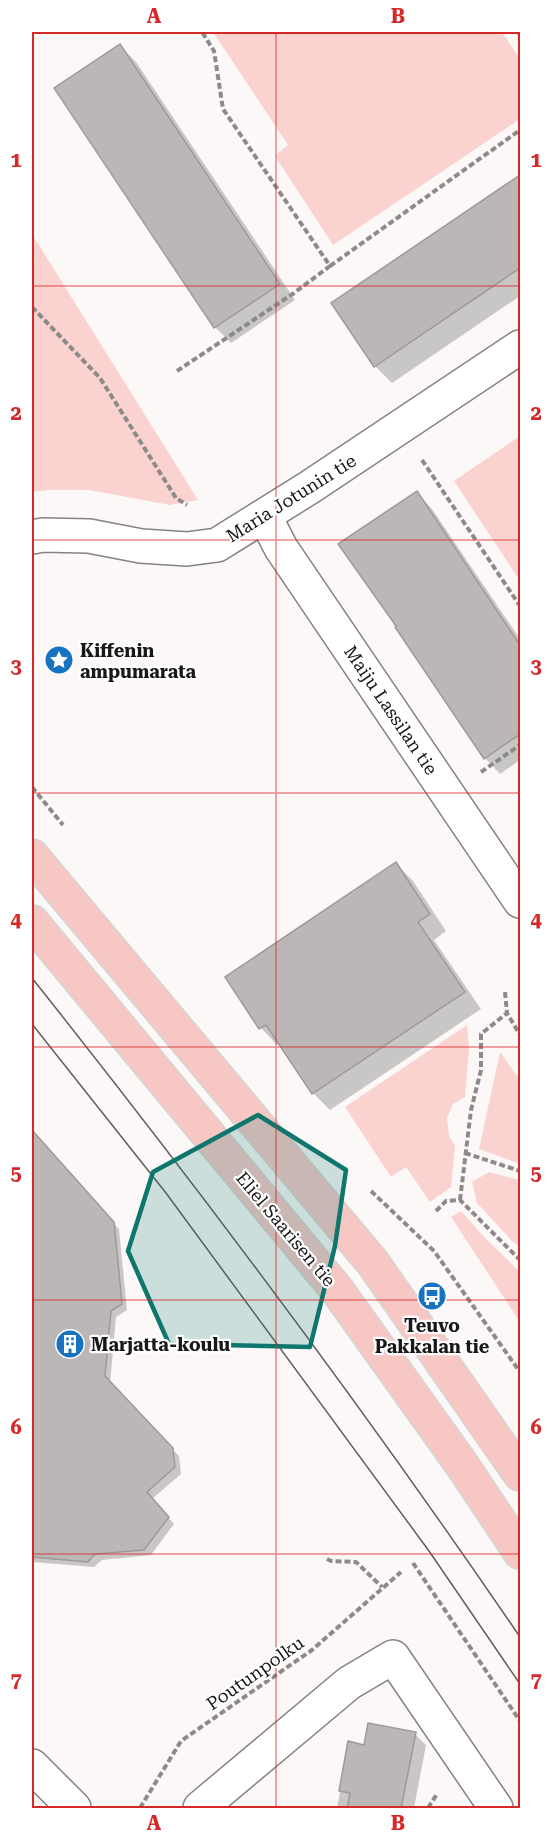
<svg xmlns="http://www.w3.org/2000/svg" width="552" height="1840" viewBox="0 0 552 1840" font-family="'Roboto Serif',serif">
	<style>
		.green { fill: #fad3d0 }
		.shadow { fill: #0003 }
		.building { fill: #bbb7b7; stroke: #9d9a99; stroke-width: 1.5 }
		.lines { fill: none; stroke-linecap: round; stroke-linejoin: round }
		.minor-casing { stroke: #858281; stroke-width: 36 }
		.major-casing { stroke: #d6d5d5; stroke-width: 36 }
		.path { stroke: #8d8a8a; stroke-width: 4; stroke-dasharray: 6 3; stroke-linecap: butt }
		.minor { stroke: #fff; stroke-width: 33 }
		.major { stroke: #f7c7c4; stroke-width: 33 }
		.tram { stroke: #605e5e; stroke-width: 1.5 }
		.marked { fill: #0f766e; fill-opacity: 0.2; stroke: #0f766e; stroke-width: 4.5; stroke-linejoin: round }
		.grid { fill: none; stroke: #d62828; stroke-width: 1.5; stroke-opacity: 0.55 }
		.labels { text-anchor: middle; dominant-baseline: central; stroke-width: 4.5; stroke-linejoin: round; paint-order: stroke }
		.street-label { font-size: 18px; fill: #191818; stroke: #fff }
		.poi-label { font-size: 18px; font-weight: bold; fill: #191818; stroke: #fff; text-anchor: start }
		.neatline { fill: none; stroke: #d62828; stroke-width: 2 }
		.grid-label { font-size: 20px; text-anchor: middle; font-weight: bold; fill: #d62828 }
	</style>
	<rect width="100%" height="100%" fill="#fcf8f8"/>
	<g class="green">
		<path d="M213,32H502L520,59V119L333,245L275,156L288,145Z"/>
		<path d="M32,234L198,500L170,505L89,490H50L32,492Z"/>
		<path d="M520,436V581L454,481Z"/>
		<path d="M467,1025L469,1049L465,1097L453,1104L447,1118L449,1136L455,1146L451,1187L430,1202L406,1167L391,1177L345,1107Z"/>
		<path d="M500,1052L517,1076L520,1075V1164L479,1149Z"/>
		<path d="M489,1172L520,1180V1247L512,1241L477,1203L472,1182Z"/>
		<path d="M461,1211L486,1239L520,1272V1322L451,1217Z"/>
	</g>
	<g class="shadow">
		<path d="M120,46L136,62L295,300L231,343L215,327L56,89Z"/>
		<path d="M520,177V296L392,383L375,366L333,303Z"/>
		<path d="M417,493L432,509L520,639V760L500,774L485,758Z"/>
		<path d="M396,864L413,881L446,931L434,940L481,1009L330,1110L313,1093L280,1043L277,1045L261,1028L227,978Z"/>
		<path d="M32,1131L119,1229L127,1310L116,1317L110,1384L179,1456L181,1474L152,1499L174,1524L151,1555L102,1560L94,1567L32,1562Z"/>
		<path d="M415,1734L426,1745L414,1808H337L349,1743L366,1746Z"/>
	</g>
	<g class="building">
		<path d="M120,44L280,284L214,328L54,88Z"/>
		<path d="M520,175V268L374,367L331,303Z"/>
		<path d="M417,491L520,645V734L484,759L395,627L396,626L338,544Z"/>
		<path d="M396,862L430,914L418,922L465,992L312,1094L266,1025L259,1029L225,977Z"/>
		<path d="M32,1130L114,1222L122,1304L111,1311L105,1376L173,1448L175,1467L147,1492L169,1517L144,1550L95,1554L88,1562L32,1557Z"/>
		<path d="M368,1723L416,1732L401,1809H347L350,1793L339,1791L348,1741L364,1745Z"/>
	</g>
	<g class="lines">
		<g class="minor-casing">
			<g id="minor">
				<path d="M265,517L281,548L520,901"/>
				<path d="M32,537L43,535L89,536L141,546L187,549L217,545L310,487L520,347"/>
				<path d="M32,1766L74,1808"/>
				<path d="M200,1808L349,1683L393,1657L496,1808"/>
			</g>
		</g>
		<g class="major-casing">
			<g id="major">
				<path d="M32,856L373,1263L520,1474"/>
				<path d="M32,922L337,1290L462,1465L520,1552"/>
			</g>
		</g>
		<g class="path">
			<path d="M518,32L520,35"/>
			<path d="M330,266L520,130"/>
			<path d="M32,307L100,378L176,498L187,505"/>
			<path d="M177,371L294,293L330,266L223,109L214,51L202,32"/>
			<path d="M422,460L520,606"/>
			<path d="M481,772L520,745"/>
			<path d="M32,787L63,825"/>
			<path d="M505,992L507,1013"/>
			<path d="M465,1153L520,1171"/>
			<path d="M371,1191L434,1251L520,1372"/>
			<path d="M460,1200L471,1110L481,1070V1034L507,1013L520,1035"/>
			<path d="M436,1211L446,1201L460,1200L520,1260"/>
			<path d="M327,1559L331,1561L356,1562L382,1587"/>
			<path d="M413,1563L520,1721"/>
			<path d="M140,1808L181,1741L312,1650L401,1572"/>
			<path d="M428,1808L437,1794"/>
		</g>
		<use href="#minor" class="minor"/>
		<use href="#major" class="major"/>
		<g class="tram">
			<path d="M32,978C202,1192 366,1411 520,1637"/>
			<path d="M32,1024L166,1193L429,1551L520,1684"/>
		</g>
	</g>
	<path class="marked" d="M258,1115L346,1170L335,1246L310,1347L169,1344L128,1251L153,1172Z"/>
	<path class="grid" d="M276,32V1808M32,286H520M32,540H520M32,793H520M32,1047H520M32,1300H520M32,1554H520"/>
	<defs>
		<g id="sight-disc" transform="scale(1.5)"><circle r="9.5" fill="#1772bf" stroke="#fff"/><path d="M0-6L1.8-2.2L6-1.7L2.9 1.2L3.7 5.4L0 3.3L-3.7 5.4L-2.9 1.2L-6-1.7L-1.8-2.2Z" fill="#fff"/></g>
		<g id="bus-disc" transform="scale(1.5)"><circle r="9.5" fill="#1772bf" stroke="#fff"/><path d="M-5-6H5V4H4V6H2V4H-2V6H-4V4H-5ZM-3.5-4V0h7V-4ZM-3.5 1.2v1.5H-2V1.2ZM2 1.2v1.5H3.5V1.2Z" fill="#fff"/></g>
		<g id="building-disc" transform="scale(1.5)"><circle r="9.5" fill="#1772bf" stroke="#fff"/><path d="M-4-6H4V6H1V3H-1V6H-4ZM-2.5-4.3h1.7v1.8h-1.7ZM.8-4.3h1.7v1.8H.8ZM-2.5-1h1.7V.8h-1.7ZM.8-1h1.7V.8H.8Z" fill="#fff"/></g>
	</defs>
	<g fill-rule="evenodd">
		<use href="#sight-disc" x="59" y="660"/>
		<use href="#bus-disc" x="432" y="1296"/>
		<use href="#building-disc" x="70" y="1344"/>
	</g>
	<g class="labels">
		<g class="street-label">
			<text transform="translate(291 498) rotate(-32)">Maria Jotunin tie</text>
			<text transform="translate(391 710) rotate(56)">Maiju Lassilan tie</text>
			<text transform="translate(286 1229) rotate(50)">Eliel Saarisen tie</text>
			<text transform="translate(255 1673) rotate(-35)">Poutunpolku</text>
		</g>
		<g class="poi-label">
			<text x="80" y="650">Kiffenin<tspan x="80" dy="21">ampumarata</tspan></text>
			<text x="432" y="1325" text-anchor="middle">Teuvo<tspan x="432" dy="21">Pakkalan tie</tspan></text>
			<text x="91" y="1344">Marjatta-koulu</text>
		</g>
	</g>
	<rect width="552" height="1840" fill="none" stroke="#ffffff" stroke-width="66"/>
	<rect x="33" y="33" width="486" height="1774" class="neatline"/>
	<g class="grid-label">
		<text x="154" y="23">A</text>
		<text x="398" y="23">B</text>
		<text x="16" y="167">1</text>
		<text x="536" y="167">1</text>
		<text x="16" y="420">2</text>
		<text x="536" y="420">2</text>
		<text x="16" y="673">3</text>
		<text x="536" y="673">3</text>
		<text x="16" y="927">4</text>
		<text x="536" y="927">4</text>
		<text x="16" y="1180">5</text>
		<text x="536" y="1180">5</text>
		<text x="16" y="1434">6</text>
		<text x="536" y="1434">6</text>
		<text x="16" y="1687">7</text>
		<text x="536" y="1687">7</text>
		<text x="154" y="1830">A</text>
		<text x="398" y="1830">B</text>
	</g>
</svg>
